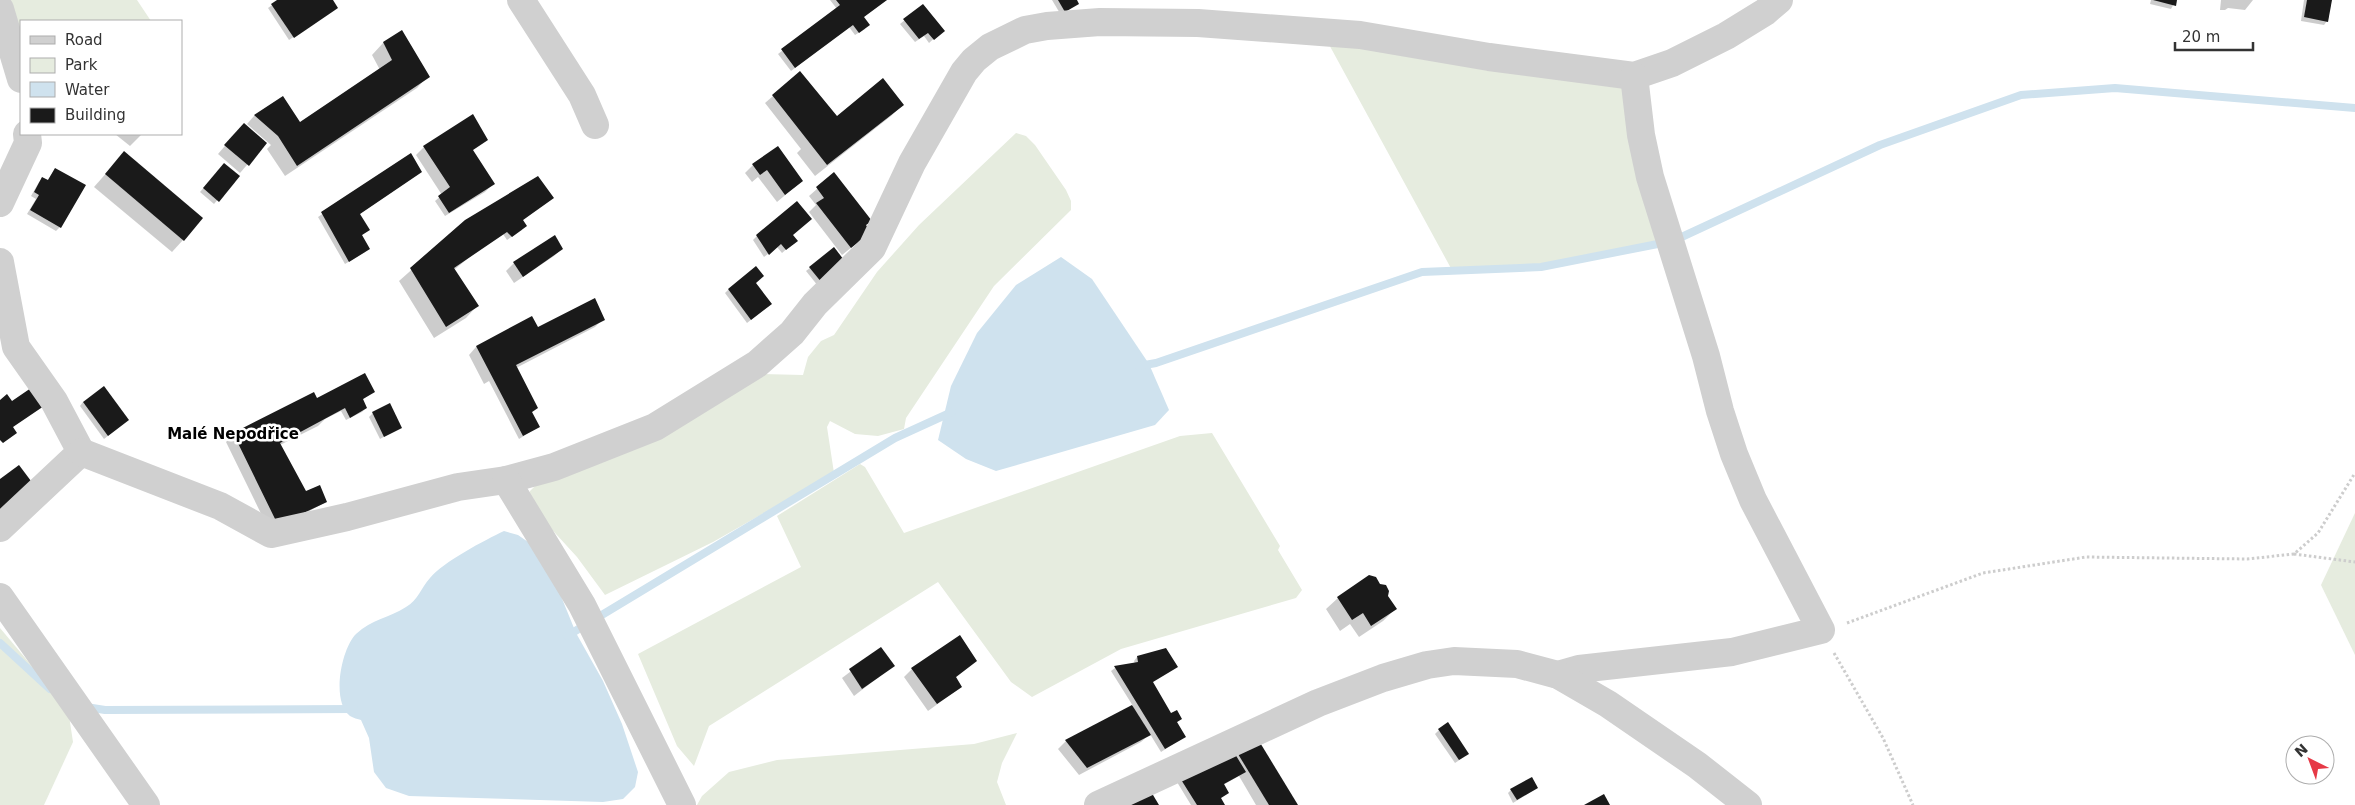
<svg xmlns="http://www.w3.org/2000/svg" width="2355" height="805" viewBox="0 0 2355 805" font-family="'DejaVu Sans',sans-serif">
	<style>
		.green { fill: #e6ecdf }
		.water { fill: #cfe2ee }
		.shadow { fill: #0003 }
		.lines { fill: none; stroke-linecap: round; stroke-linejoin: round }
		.stream { stroke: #cfe2ee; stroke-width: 8 }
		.building { fill: #1a1a1a }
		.path { stroke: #cdcdcd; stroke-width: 3; stroke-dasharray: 2.5 2.5; stroke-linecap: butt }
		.minor { stroke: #d0d0d0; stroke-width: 28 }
		.labels { text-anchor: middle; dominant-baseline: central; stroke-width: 5; stroke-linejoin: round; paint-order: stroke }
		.quarter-label { font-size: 15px; font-weight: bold; fill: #000; stroke: #fff }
	</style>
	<rect width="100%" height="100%" fill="#fff"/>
	<g class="green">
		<path d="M9,0H137L151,21H21V43Z"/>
		<path d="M1326,39L1629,88L1663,246L1608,251L1536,266L1453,272Z"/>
		<path d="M1016,133L1026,136L1035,145L1066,190L1071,201V210L994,286L906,418L904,429L878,436L855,434L830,421L827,427L834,473L713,542L605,595L577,557L534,510L528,501L530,491L535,486L757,374L803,375L808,357L821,341L834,335L877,272L919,225Z"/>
		<path d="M1212,433L1280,546L1278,550L1302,590L1296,598L1121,649L1032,697L1011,682L938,582L709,726L694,766L677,746L638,654L801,567L777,516L860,464L865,467L904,533L1180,436Z"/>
		<path d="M2355,513V655L2321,585Z"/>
		<path d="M0,628L68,709L73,742L44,805H0Z"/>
		<path d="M1017,733L1002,763L997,782L1006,805H697L702,796L729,772L777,760L974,744Z"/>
	</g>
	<g class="water">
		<path d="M1061,257L1092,279L1149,364L1169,410L1155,425L996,471L966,459L938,440L951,386L977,333L1016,285Z"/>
		<path d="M504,531L518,535L531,544L556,584L576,633L603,681L622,724L638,772L635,787L623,799L603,802L409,796L386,788L374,772L369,738L361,720C358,719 353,718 350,716C331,702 341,649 356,634C372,619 389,618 406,607C418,600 421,588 430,578C443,562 485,540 504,531Z"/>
	</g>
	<g class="shadow">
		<path d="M279,0H332L333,11L289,40L268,8Z"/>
		<path d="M830,0H887L863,17L865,29L855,35L849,27L791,71L778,54L837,9Z"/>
		<path d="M1052,0H1075L1077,4L1061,15Z"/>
		<path d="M2151,0H2176L2171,9L2150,4Z"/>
		<path d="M2221,0H2253L2245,10L2228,8L2225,10H2220Z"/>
		<path d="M2304,0H2331L2327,21L2324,25L2301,21Z"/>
		<path d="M923,5L939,34L929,43L924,36L915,42L900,24Z"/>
		<path d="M402,32L428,76L417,88L285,176L267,149L271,145L247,124L254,116L282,98L299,124L380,70L372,55L383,43Z"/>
		<path d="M773,96L837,118L902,105L891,116L815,176L797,153L801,149L765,103Z"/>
		<path d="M236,133L266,143L240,173L218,154Z"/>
		<path d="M115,134H142L130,146Z"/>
		<path d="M424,147L471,151L493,184L485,192L445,216L435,201L442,195L416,155Z"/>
		<path d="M124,153L183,240L172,252L94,187Z"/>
		<path d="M410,155L421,172L358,215L368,230L361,236L365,252L345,264L318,217Z"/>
		<path d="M753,165L802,181L777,202L758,177L752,182L745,173Z"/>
		<path d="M221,168L238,176L214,204L200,192Z"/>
		<path d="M55,169L60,227L56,231L27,214L36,199L31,196L39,182L43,179L47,181Z"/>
		<path d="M834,174L870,221L865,226L862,239L842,255L809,212L816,205L809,196Z"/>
		<path d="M552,198L522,221V230L507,240L503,234L478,250L454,270L477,306L466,318L434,338L399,281L462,225Z"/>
		<path d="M791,235L792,244L782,253L777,247L764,257L753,240L757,236Z"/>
		<path d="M562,248L554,256L514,283L506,271L514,263Z"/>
		<path d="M834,249L818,286L806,271Z"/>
		<path d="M754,284L766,308L747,323L725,293L728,290Z"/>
		<path d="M603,319L595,327L516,368L537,408L531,413L538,427L519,439L489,381L484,384L469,355L476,347L537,328Z"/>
		<path d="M373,392L362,400L366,408L362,412L346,420L341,411L325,419L318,426L280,445L305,494L326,502L270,532L226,442L234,434L317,400Z"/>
		<path d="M83,402L128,420L104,439L80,406Z"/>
		<path d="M373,413L400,428L380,439L369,417Z"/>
		<path d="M1386,596L1395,609L1383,621L1359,637L1350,624L1340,631L1326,609L1338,598Z"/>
		<path d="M880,649L893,666L854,696L842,678Z"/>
		<path d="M1137,657L1171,715L1181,719L1176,723L1184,737L1161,752L1150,734L1141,742L1079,775L1058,749L1066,741L1133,706L1111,671L1115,668L1135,664L1134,661Z"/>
		<path d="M976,661L955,678L961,687L928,711L904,677L912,669Z"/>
		<path d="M1439,730L1464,757L1455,763L1435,734Z"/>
		<path d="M1239,755L1296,805H1256L1239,776L1223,785L1220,799L1223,805H1191L1177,782Z"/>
		<path d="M1537,788L1513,803L1508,793L1511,790Z"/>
	</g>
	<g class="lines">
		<g class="stream">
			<path d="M1139,366L1156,363L1422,272L1541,267L1673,241L1880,145L2021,95L2115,88L2355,108"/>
			<path d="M567,636L895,438L952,412"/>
			<path d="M0,643L50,689"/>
			<path d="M86,707L105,710L354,709"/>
		</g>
	</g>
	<g class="building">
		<path d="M277,0H333L338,8L294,38L271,4Z"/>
		<path d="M836,0H887L864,17L870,25L859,33L853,25L795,68L781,49L840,5Z"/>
		<path d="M1058,0H1077L1079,4L1065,12Z"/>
		<path d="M2153,0H2177L2176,6Z"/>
		<path d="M2307,0H2332L2328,22L2304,17Z"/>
		<path d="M923,4L945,31L934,40L928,33L919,39L903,19Z"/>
		<path d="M402,30L430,77L297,166L278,136L254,115L283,96L300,122L392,60L383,42Z"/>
		<path d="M800,71L837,116L883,78L904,105L827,165L772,95Z"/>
		<path d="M473,114L488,140L473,150L495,184L449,213L438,196L450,187L423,146Z"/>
		<path d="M244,123L267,143L249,166L224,145Z"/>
		<path d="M778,146L803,181L785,195L767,170L760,175L752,164Z"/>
		<path d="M124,151L203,218L184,241L105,174Z"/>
		<path d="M411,153L422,172L360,214L370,230L362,235L370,249L349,262L321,212Z"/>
		<path d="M224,163L240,176L219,202L203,188Z"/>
		<path d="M55,168L86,185L61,228L30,210L39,195L34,192L42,177L48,180Z"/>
		<path d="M834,172L872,221L866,225L871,232L851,248L816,203L824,198L816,187Z"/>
		<path d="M538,176L554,198L523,220L527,226L512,237L507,232L454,268L479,306L446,327L410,268L465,220Z"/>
		<path d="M797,201L812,219L793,235L798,241L786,250L781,244L769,255L756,235Z"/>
		<path d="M555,235L563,249L523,277L513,262Z"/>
		<path d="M834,247L847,264L822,283L809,267Z"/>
		<path d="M756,266L764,276L756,283L772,304L751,320L728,289Z"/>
		<path d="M595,298L605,320L516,365L538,408L532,412L540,427L523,436L476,346L532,316L538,327Z"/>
		<path d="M365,373L375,392L363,399L367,408L350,418L345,408L280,443L306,491L320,485L327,502L278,525L233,433L314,392L317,398Z"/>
		<path d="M104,386L129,420L108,436L83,402Z"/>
		<path d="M31,388L44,406L13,427L17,433L3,443L0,440V400L7,394L12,401Z"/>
		<path d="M390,403L402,428L384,437L372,412Z"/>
		<path d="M19,465L34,485L0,510V479Z"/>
		<path d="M1369,575L1376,577L1380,584L1386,585L1389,591L1388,596L1397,609L1371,626L1363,613L1352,620L1337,597Z"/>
		<path d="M960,635L977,661L956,677L962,687L937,704L911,668Z"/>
		<path d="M881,647L895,666L862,689L849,669Z"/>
		<path d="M1166,648L1178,667L1153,682L1171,713L1177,710L1182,719L1177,722L1186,737L1165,749L1114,666L1138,662L1137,656Z"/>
		<path d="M1132,705L1151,735L1087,768L1065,740Z"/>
		<path d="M1448,722L1469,754L1459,760L1438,729Z"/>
		<path d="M1259,741L1298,805H1269L1238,754Z"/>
		<path d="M1235,754L1246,772L1224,784L1229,793L1221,798L1225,805H1197L1180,778Z"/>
		<path d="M1532,777L1538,788L1517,800L1510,789Z"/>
		<path d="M1150,790L1159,805H1125Z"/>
		<path d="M1604,794L1610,805H1584Z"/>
	</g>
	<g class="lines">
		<g class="path">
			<path d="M2294,554L2355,562"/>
			<path d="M1847,623L1983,573L2086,557L2247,559L2294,554L2318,533L2355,473"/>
			<path d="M1834,653L1883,738L1913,805"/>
		</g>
		<g class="minor">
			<path d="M521,0L582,95L595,125"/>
			<path d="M0,9L21,79"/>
			<path d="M0,203L28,143L27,134"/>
			<path d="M0,262L16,347L54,401L81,452L0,528"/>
			<path d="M81,452L220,506L271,534L347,517L458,487L506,480L554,467L655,427L757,364L792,333L815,304L872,248L912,163L964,72L974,60L990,47L1025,30L1047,26L1100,22L1198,23L1360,35L1489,57L1634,76L1672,63L1726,36L1765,12L1779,0"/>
			<path d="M506,480L582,605L682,805"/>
			<path d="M0,597L146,805"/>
			<path d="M1558,675L1579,669L1732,652L1821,630L1753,500L1734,454L1720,411L1706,356L1650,177L1641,135L1634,76"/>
			<path d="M1098,805L1318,703L1383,678L1427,665L1454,661L1517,664L1558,675L1608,704L1697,765L1748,805"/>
		</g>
	</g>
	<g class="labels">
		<g class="quarter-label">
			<text x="233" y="434">Malé Nepodřice</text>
		</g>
	</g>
	<rect x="20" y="20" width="162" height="115" fill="#ffffff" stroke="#adadad"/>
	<rect x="30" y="36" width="25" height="8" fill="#d0d0d0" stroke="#adadad"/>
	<text x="65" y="45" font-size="15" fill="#333333">Road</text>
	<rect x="30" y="58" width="25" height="15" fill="#e6ecdf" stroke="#adadad"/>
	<text x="65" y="70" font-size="15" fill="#333333">Park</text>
	<rect x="30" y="82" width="25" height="15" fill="#cfe2ee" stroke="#adadad"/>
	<text x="65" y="95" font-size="15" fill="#333333">Water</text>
	<rect x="30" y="108" width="25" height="15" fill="#1a1a1a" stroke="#adadad"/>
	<text x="65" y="120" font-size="15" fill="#333333">Building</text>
	<g transform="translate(2310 760) rotate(318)"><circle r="24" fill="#ffffff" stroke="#adadad"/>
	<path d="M0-4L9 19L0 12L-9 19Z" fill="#e63946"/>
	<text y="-8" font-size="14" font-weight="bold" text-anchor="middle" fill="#333333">N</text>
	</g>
	<path d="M2175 42v8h78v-8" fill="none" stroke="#333333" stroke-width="2.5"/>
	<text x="2182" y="42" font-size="15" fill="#333333" stroke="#ffffff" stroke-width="4" paint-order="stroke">20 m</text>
</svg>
